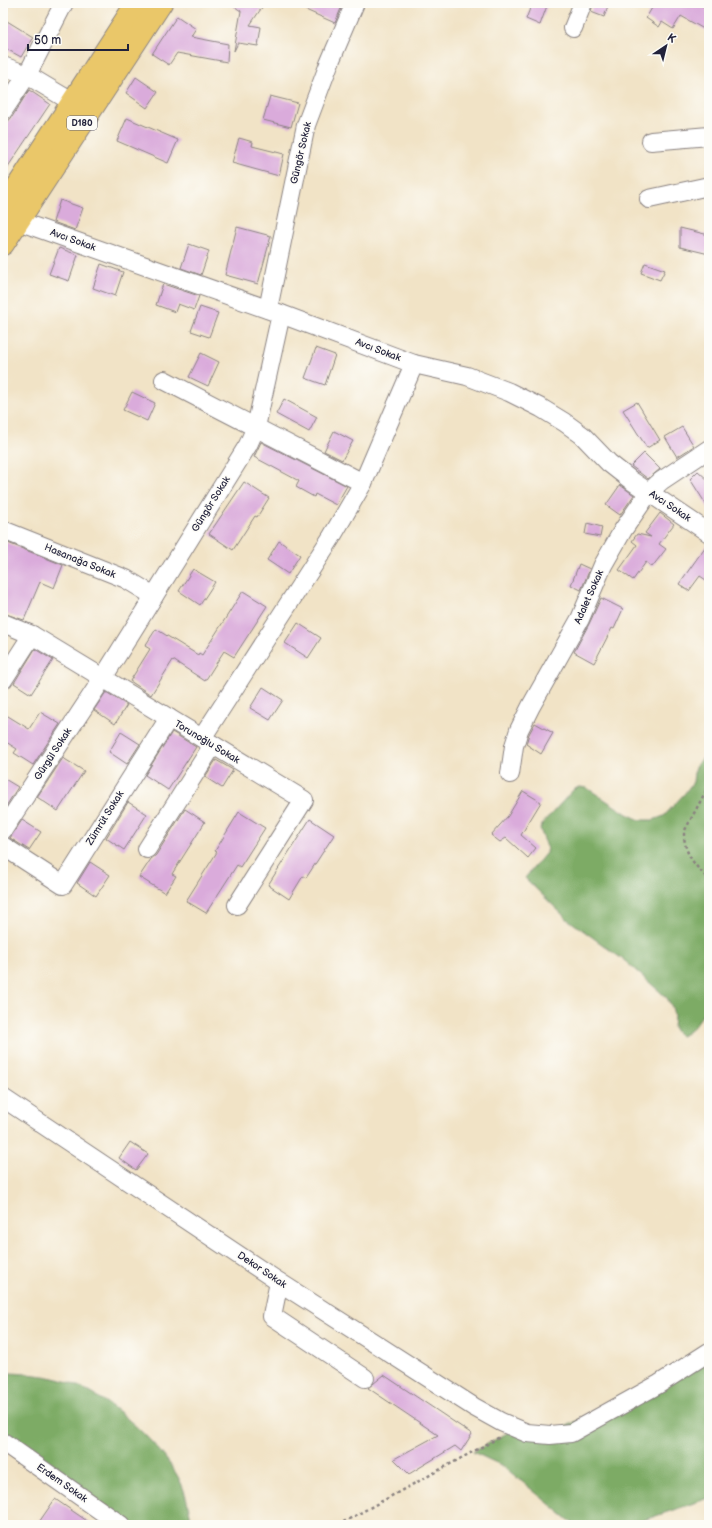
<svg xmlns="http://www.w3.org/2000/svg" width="712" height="1528" viewBox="0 0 712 1528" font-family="'Balsamiq Sans',sans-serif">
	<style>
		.forest { fill: #7dab65; stroke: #506650 }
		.building { fill: #daabdb }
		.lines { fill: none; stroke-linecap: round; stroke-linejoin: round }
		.minor-casing { stroke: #8a8280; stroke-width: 20 }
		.highway-casing { stroke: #8a8280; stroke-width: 24 }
		.path { stroke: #8a8280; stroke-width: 2.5; stroke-dasharray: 3 3; stroke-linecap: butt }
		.minor { stroke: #fff; stroke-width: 18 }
		.highway { stroke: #eac769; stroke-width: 22 }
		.labels { text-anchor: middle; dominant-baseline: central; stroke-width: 3.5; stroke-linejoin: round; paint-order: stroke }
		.shield { fill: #fdfcf7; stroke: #646373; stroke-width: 1 }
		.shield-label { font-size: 9px; font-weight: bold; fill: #22223b }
		.street-label { font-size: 10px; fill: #22223b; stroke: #fdfcf7 }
	</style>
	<rect width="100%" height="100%" fill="#fdfcf7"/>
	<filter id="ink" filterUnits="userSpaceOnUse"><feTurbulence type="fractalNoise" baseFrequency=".025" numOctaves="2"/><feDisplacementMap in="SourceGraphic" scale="8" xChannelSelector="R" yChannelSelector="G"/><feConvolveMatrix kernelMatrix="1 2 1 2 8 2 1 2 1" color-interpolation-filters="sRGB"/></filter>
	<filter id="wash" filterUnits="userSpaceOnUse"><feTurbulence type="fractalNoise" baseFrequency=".012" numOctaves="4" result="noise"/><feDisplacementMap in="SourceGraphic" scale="16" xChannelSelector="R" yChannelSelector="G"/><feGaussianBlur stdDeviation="0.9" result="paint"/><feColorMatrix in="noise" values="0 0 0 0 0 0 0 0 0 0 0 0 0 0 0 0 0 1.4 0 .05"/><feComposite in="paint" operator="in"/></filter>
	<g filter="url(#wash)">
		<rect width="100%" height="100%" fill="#f1e3c6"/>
		<g class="forest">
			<path d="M709,752V1004C702,1015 694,1031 681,1036L676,1032L673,1027L674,1015L672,1007L667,998L625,961L566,918L525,878L546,853L547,847L540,829L542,824L574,789L580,787L587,788L627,814L640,820H653L664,816L685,793L693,782L694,773L697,764Z"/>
			<path d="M709,1352V1498L629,1525H575L503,1466L473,1452L516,1428L550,1435Z"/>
			<path d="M9,1373C32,1374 57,1376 78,1386C114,1403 157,1441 177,1475C186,1490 189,1509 192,1525H121L3,1442V1375Z"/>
		</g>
		<g id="blocks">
			<g class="building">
				<path d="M229,3H265L250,25L261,27L258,46L238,43L234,51L241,11Z"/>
				<path d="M290,3H335L342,6L335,23Z"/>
				<path d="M532,3H548L540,25L526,19Z"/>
				<path d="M593,3H609L604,17L591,12Z"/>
				<path d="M655,3H697L709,10V32L681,16L673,29L662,22L659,27L646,18Z"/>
				<path d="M177,16L196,29L191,37L228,44L227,62L177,53L169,65L152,54Z"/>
				<path d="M7,21L33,37L21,57L3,47V28Z"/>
				<path d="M136,77L158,92L147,108L126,93Z"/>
				<path d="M29,90L50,104L3,174V127L12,117Z"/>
				<path d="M270,96L298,103L291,127L263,120Z"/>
				<path d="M127,118L178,140L168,163L117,141Z"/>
				<path d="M239,138L253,142L252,146L284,154L279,176L232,163Z"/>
				<path d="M60,200L83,208L75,230L53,222Z"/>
				<path d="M237,227L271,236L258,284L225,275Z"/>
				<path d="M680,228L709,235V254L680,247Z"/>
				<path d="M189,244L209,251L201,275L181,268Z"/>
				<path d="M59,248L78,255L69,281L49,274Z"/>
				<path d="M645,263L665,270L660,280L641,273Z"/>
				<path d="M101,264L123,272L115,296L93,288Z"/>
				<path d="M163,284L199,296L194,310L178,304L175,312L156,305Z"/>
				<path d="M200,307L218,313L209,337L191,331Z"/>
				<path d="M316,348L335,355L325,385L305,378Z"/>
				<path d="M201,353L219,362L208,386L189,377Z"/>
				<path d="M132,392L155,403L147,421L123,410Z"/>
				<path d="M284,399L317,417L309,432L276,414Z"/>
				<path d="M637,402L660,440L647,448L623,410Z"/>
				<path d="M682,427L694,446L677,457L665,437Z"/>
				<path d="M334,431L353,441L342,460L324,451Z"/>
				<path d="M261,442L347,486L336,505L315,494L314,497L296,487L299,481L254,457Z"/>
				<path d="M644,453L660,469L648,479L631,466Z"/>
				<path d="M698,471L709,481V509L690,479Z"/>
				<path d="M244,482L269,498L257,517L255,516L233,550L209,534Z"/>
				<path d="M620,485L634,495L620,515L606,505Z"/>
				<path d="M660,513L674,524L659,544L666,549L652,567L646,562L633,580L619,570L637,545L632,541L637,534L651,537L645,533Z"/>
				<path d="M587,523L602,527L600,537L585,534Z"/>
				<path d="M3,541L63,565L54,588L40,582L24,620L3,613Z"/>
				<path d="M279,541L300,555L288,574L267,560Z"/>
				<path d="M708,543H709V582L700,576L689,591L679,584Z"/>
				<path d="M579,564L590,569L581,590L571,585Z"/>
				<path d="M193,569L215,582L200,605L179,591Z"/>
				<path d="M243,591L267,606L234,657L224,651L205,681L173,660L151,695L130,681L150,649L145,646L156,629L198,655L199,653L202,655Z"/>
				<path d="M601,598L623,609L614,629L612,628L594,663L574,652L589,624Z"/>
				<path d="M298,623L321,638L308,658L285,643Z"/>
				<path d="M35,649L53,660L31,694L14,683Z"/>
				<path d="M263,687L283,700L270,720L250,708Z"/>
				<path d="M106,692L127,705L115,724L94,710Z"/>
				<path d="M40,712L60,724L33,765L14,753L17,749L3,740V713L29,729Z"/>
				<path d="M535,723L553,733L541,754L526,744L529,734Z"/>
				<path d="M121,732L140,744L127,764L109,752Z"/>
				<path d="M172,732L196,747L168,790L145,775Z"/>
				<path d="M63,758L84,771L58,811L37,797Z"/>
				<path d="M216,760L233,770L222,788L205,777Z"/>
				<path d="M3,778L18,787L3,811Z"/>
				<path d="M523,791L541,802L521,835L536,848L528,858L506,838L500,842L491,835L508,816Z"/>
				<path d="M128,802L147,814L124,850L106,838Z"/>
				<path d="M185,809L205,822L172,874L176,876L165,893L139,877L151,859L156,855Z"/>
				<path d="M239,812L265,828L240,867L237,865L206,913L186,901L217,852L215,851Z"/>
				<path d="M310,819L334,835L306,878L303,876L289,899L268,885Z"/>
				<path d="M22,820L41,832L29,850L10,838Z"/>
				<path d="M90,862L110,875L96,896L77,883Z"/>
				<path d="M130,1142L148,1154L136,1170L119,1158Z"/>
				<path d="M384,1375L472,1434L461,1451L455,1446L409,1474L394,1459L438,1435L368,1388Z"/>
				<path d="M55,1499L93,1525H37Z"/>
			</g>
		</g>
	</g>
	<g filter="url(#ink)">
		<use href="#blocks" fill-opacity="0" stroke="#8a8280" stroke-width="1"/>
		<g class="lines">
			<g class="minor-casing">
				<g id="minor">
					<path d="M573,28L583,3"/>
					<path d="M3,66L27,75L72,102"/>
					<path d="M3,111L27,75L64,3"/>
					<path d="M651,141L709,136"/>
					<path d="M649,199L709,186"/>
					<path d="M18,221L281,314L414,364L467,376L509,392L541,408L564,422L582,435L609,463L632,481L709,533"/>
					<path d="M268,309L306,125L329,64L355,3"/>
					<path d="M164,380L363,483"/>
					<path d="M3,530L126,579L154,596"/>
					<path d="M3,623L32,635L304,800L237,905"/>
					<path d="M3,680L32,635"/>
					<path d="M202,738L331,538L363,483L414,364"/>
					<path d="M510,774L514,746L519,730L531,706L580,619L603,565L623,530L649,492L661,481L709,449"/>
					<path d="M3,830L103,678L248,445L256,427L281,314"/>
					<path d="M3,846L63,885L169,718"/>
					<path d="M147,849L213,745"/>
					<path d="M3,1098L279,1282L474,1407L501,1422L527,1433L550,1435L571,1433L659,1384L709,1352"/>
					<path d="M279,1282L272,1316L365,1378"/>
					<path d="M3,1442L121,1525"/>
				</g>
			</g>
			<g class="highway-casing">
				<g id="highway">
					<path d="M3,209L137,3"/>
					<path d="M3,244L161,3"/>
				</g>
			</g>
			<g class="path">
				<path d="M709,785L684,832C684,855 695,865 709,880"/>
				<path d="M338,1525L500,1437"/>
			</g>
			<use href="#minor" class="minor"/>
			<use href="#highway" class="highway"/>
		</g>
	</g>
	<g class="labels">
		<rect class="shield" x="67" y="116" width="30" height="14" rx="3"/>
		<g class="shield-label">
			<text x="82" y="123">D180</text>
		</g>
		<g class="street-label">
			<text transform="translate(301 153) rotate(-77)">Güngör Sokak</text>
			<text transform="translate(73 240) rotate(20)">Avcı Sokak</text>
			<text transform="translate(378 350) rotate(21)">Avcı Sokak</text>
			<text transform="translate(211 504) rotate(-58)">Güngör Sokak</text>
			<text transform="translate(670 506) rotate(34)">Avcı Sokak</text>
			<text transform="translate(80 561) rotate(22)">Hasanağa Sokak</text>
			<text transform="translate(589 597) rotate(-66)">Adalet Sokak</text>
			<text transform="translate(207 742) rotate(31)">Torunoğlu Sokak</text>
			<text transform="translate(53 754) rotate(-57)">Gürgül Sokak</text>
			<text transform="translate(105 818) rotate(-58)">Zümrüt Sokak</text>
			<text transform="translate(262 1270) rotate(34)">Dekor Sokak</text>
			<text transform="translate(62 1483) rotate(35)">Erdem Sokak</text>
		</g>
	</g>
	<rect width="712" height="1528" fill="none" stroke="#fdfcf7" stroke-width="16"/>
	<g transform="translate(666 46) rotate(35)" stroke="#fdfcf7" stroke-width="3" paint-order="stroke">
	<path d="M0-3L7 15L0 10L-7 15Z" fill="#22223b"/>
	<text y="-6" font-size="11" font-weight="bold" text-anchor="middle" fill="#22223b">K</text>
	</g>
	<path d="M28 44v6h100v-6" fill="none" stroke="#22223b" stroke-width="2"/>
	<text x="34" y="44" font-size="12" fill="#22223b" stroke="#fdfcf7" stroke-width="3" paint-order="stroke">50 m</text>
</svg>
